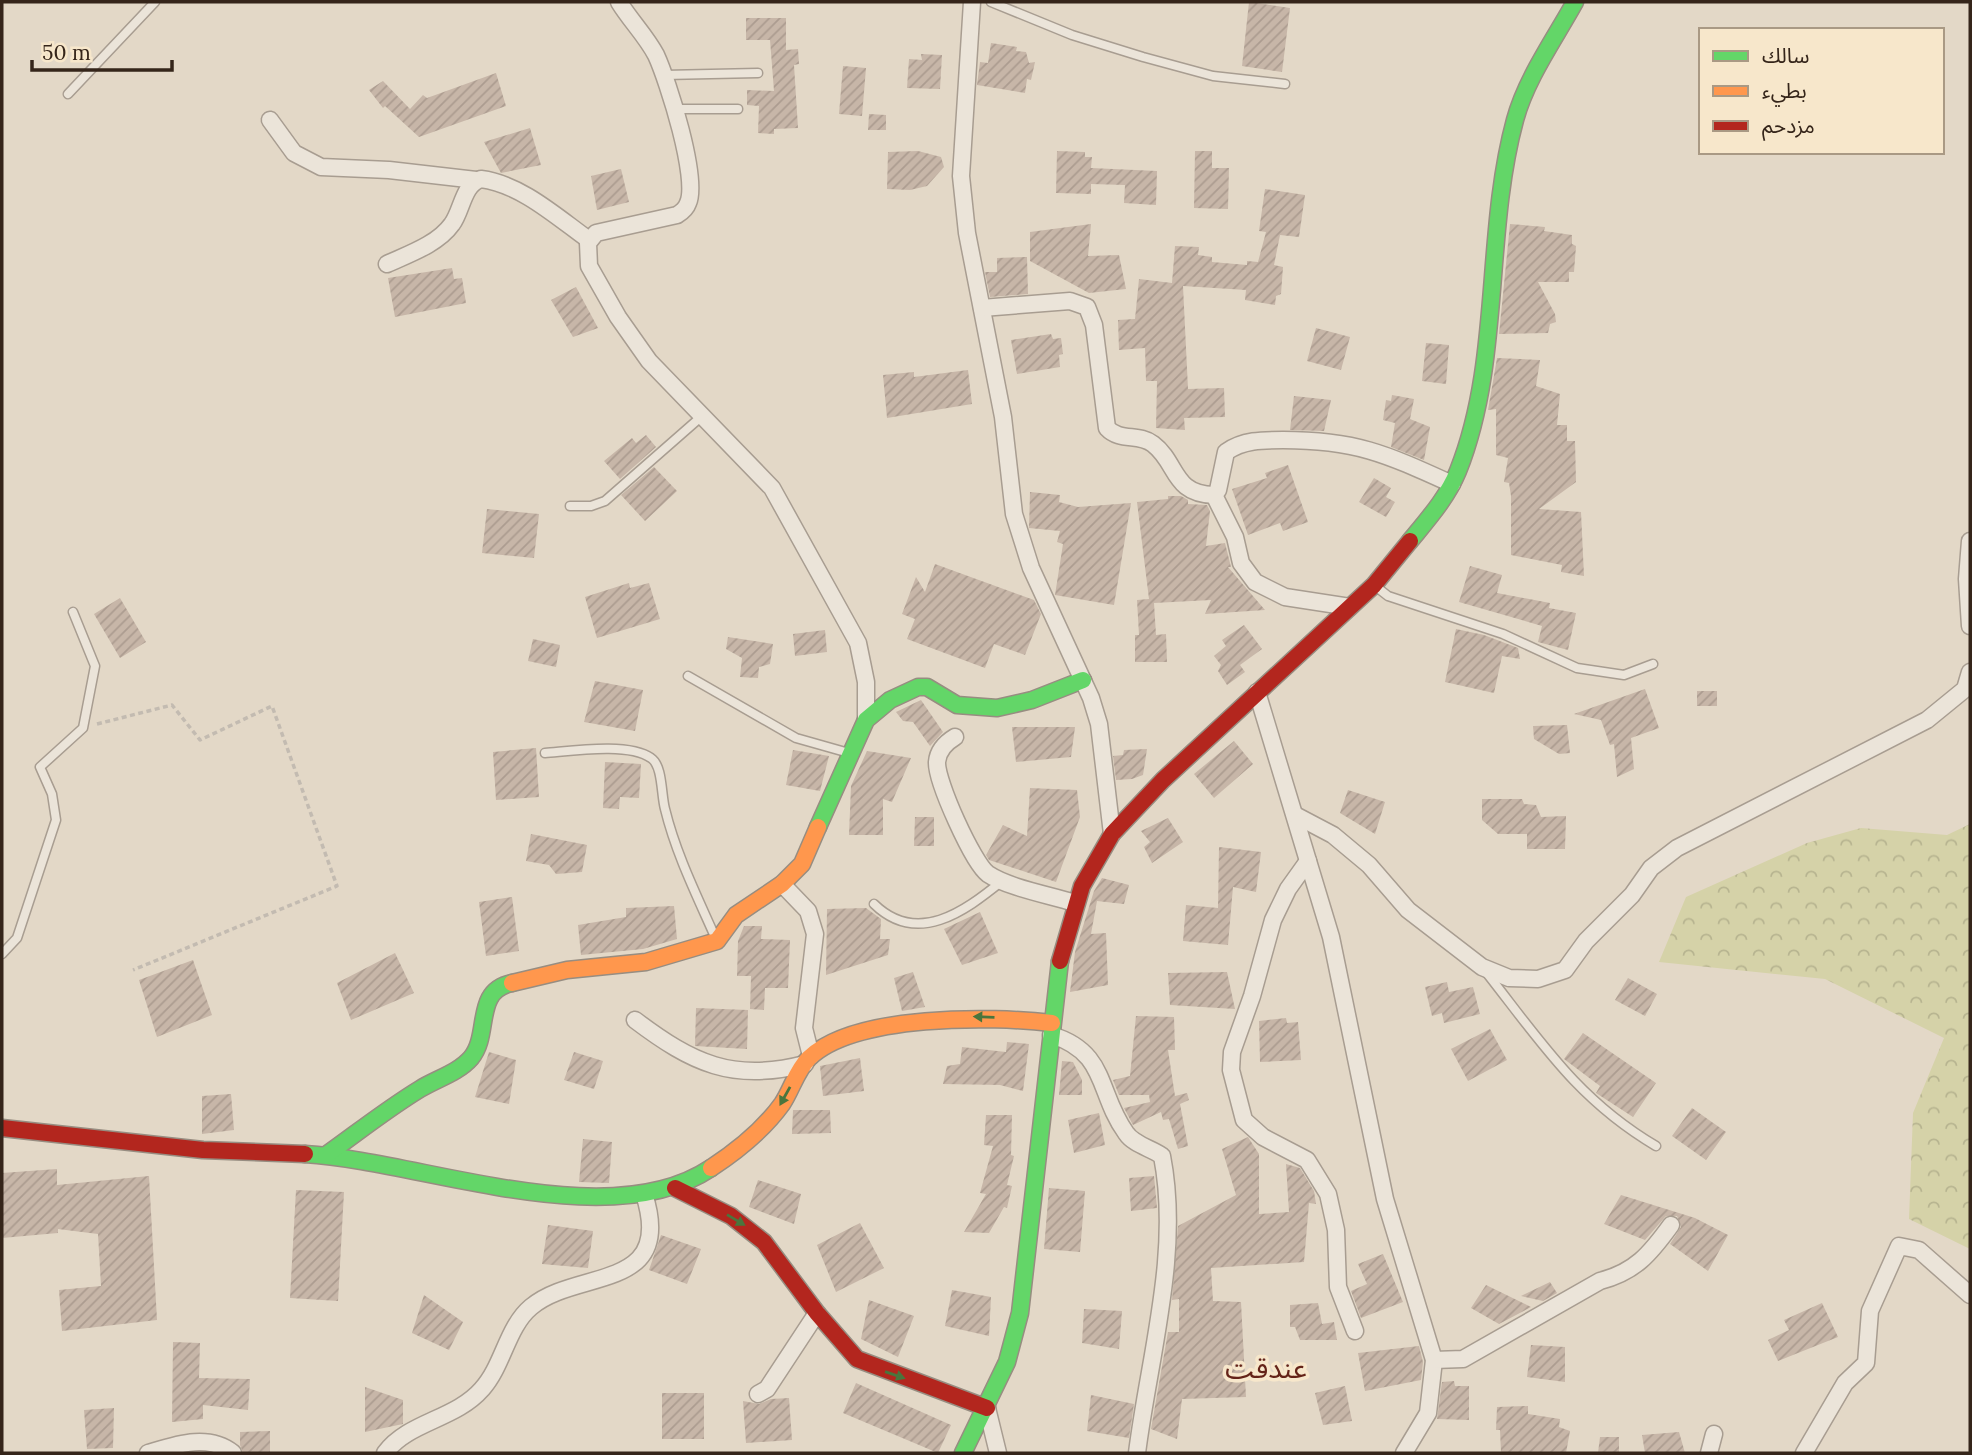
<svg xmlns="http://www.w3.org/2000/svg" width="1972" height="1455" viewBox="0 0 1972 1455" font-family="Lora,'Noto Sans Arabic',serif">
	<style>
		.forest { fill: url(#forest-crowns) }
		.building { fill: url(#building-hatch) }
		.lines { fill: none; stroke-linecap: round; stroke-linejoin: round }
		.lane-casing { stroke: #a89d91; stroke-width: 11 }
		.street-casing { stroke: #a89d91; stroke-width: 19 }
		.fast-casing { stroke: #978d81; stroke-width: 19 }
		.slow-casing { stroke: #978d81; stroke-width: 19 }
		.jam-casing { stroke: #978d81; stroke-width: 19 }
		.path { stroke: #c3bbb1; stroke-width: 3.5; stroke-dasharray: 5 3.5; stroke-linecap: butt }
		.lane { stroke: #ebe4d9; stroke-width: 8 }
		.street { stroke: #ebe4d9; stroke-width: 16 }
		.fast { stroke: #63d668; stroke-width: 16 }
		.slow { stroke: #ff974d; stroke-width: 16 }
		.jam { stroke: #b3261e; stroke-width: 16 }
		.oneway { fill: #4a753d }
		.labels { text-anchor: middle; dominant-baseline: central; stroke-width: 7; stroke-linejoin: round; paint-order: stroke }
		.quarter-label { font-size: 28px; fill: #642318; stroke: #f7e7cb }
	</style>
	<defs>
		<pattern id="forest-crowns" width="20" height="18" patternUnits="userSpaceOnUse" patternTransform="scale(1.75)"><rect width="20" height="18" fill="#d5d2a8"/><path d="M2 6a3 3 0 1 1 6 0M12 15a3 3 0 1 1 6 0" fill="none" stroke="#b7b490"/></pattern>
		<pattern id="building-hatch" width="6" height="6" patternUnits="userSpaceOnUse" patternTransform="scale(1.75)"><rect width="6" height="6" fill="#c7b6a8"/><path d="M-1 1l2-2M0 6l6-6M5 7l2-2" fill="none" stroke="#ac9c90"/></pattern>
	</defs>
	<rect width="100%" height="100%" fill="#e3d8c7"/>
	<path class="forest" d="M1970,824V1249L1909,1219L1913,1113L1944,1038L1825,979L1659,962L1686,897L1807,843L1861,828L1947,835Z"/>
	<g class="building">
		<path d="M1249,2L1290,8L1282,72L1242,66Z"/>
		<path d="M746,18H786V50L798,49L799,64L794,65L798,128L774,129V134L758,133L759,106L747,105V90L774,91L770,40H746Z"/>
		<path d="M991,43L1017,47L1016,51L1026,52L1029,63L1035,62L1031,80L1027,79L1025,93L977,85L980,62L988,63Z"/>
		<path d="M921,54L942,55L940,89L907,88L909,59L922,60Z"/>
		<path d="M843,66L866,68L862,116L839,114Z"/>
		<path d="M496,73L506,106L419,137L385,106L383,108L369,90L383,81L410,109L423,95L427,98Z"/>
		<path d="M869,114L886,115V130H868Z"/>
		<path d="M530,128L541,165L501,173L484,142Z"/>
		<path d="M918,151L941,157L944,167L927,186L910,190L887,189L888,152Z"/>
		<path d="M1057,151L1085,152V157H1092L1091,168L1157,171L1156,205L1124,203L1125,185L1091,184V194L1056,193Z"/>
		<path d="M1195,151H1212V168H1229L1228,209L1194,208Z"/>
		<path d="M621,169L629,202L597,210L591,176Z"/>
		<path d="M1265,189L1305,195L1299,237L1280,235L1274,265L1283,267L1281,294L1276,296L1275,305L1245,300L1246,290L1183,286L1188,389L1224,388L1225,417L1184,418L1185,430L1156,428L1157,381H1146L1145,348L1119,350L1118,320L1135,319L1139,279L1172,283L1175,246L1199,247L1198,255L1212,257V262L1247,265V261L1258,262L1266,232L1259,231Z"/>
		<path d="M1091,224L1088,256L1119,255L1126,289L1089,293L1030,261V232Z"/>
		<path d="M1510,224L1545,227L1544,231L1572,235V244L1576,246L1574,272H1569V282H1538L1555,314L1556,322L1550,324L1548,333L1499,334Z"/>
		<path d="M1027,257L1028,294L990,297L985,272H997V258Z"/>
		<path d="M452,268L454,279L462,278L466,303L395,317L388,278Z"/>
		<path d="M576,287L598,328L573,337L551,300Z"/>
		<path d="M1316,328L1350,337L1341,370L1307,361Z"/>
		<path d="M1051,334L1053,339L1061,338L1063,354L1059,355L1060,367L1017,374L1011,340Z"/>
		<path d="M1426,343L1449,345L1446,384L1422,381Z"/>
		<path d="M1497,358L1540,360L1536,386L1560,394L1557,425H1567V441H1575L1576,482L1539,509L1581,512L1584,576L1561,572L1562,565L1511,555V496L1509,483L1504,482L1508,458L1496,455V409L1488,410Z"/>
		<path d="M968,370L972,404L887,418L883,375L914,372V377Z"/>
		<path d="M1392,395L1414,399L1410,419L1430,427L1424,460L1391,447L1395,423L1383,420L1386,400L1391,401Z"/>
		<path d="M1294,396L1331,400L1324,431L1290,430Z"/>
		<path d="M646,435L656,447L620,479L604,461L632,438L636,443Z"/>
		<path d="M1288,465L1308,522L1283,531L1280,523L1248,535L1232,489L1267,478L1265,473Z"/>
		<path d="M654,467L677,491L645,521L621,495Z"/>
		<path d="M1374,478L1391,488L1386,497L1395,502L1386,517L1359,502Z"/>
		<path d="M1030,492L1060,495L1059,502L1078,507L1131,503L1114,605L1055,595L1063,544L1057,542L1060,531L1029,528Z"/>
		<path d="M1168,496H1181L1188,500V504L1207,505L1210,511L1206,546L1225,543L1231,567H1228L1265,610L1205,614L1211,600L1154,603L1156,635L1166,634L1167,662H1135V635H1139L1137,600L1149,599L1137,502L1168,499Z"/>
		<path d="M487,509L539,514L534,558L482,553Z"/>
		<path d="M935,564L1034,600L1041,614L1025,655L994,644L985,668L907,639L915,619L902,614L916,577L925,592Z"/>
		<path d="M1470,566L1502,575L1497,593L1550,603L1549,608L1576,613L1568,650L1538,642L1542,626L1459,602Z"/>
		<path d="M629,583L630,588L649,583L660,619L597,638L585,597Z"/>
		<path d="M120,598L146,642L120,658L94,614Z"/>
		<path d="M1244,625L1262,649L1240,665L1245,672L1227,685L1218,671L1221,665L1214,656L1226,646L1222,640Z"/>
		<path d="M1456,629L1484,635L1518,648L1520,659L1502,656L1494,693L1445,682Z"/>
		<path d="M825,630L827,652L795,656L793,634Z"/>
		<path d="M728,637L773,644L770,664L759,667L758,678L740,677L742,658L726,649Z"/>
		<path d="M533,639L560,645L556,667L528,661Z"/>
		<path d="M595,681L643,690L635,731L584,722Z"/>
		<path d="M1645,689L1659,728L1631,738L1634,769L1617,777L1614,744L1610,745L1601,720L1574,714Z"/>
		<rect x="1697" y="691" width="20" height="15"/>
		<path d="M921,700L943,732L930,746L913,722L903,721L896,712Z"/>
		<path d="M1567,725L1570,753L1559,754L1534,739L1533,726Z"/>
		<path d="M1012,727H1075L1071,757L1016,762Z"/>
		<path d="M1234,741L1253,764L1214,798L1194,774Z"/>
		<path d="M536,748L539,797L496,800L493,752Z"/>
		<path d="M1147,749L1143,775L1132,779L1116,780L1113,756L1123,755L1124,750Z"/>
		<path d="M793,750L829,756L820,791L786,785Z"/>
		<path d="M867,751L911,758L892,802L883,799V835H849L851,786Z"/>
		<path d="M605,762L641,764L639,798L620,797L619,809L603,808Z"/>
		<path d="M1030,788L1077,790L1080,817L1056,882L989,860L986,855L1003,825L1027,836Z"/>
		<path d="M1348,790L1385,802L1375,834L1340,813Z"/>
		<path d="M1482,799H1522L1524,804L1536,805L1541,817L1566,816L1565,849H1527V834H1498L1482,820Z"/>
		<path d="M915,817H934V846H914Z"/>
		<path d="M1168,818L1183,842L1152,863L1144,847L1150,842L1141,831Z"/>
		<path d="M531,834L587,845L582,872L556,874L549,865L526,861Z"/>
		<path d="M1219,847L1261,852L1256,892L1233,887L1228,945L1183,941L1186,905L1218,908Z"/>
		<path d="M1102,878L1129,885L1124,904L1097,901L1091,934L1106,933L1108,985L1070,992L1075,952L1094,891Z"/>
		<path d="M512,897L519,951L486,956L479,902Z"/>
		<path d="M674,906L677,939L643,949L581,955L578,925L626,917V908Z"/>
		<path d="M866,908L881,919L880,939H890L888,955L826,975L827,909Z"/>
		<path d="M980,912L998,953L962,965L944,929Z"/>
		<path d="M744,926H762L761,939L790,940L788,988H765L764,1010L750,1009L751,976H737L738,941Z"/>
		<path d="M395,953L414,993L351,1020L337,983Z"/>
		<path d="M193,960L212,1015L157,1037L139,980Z"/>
		<path d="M913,972L925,1007L902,1011L894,978Z"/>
		<path d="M1227,972L1235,1009L1170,1005L1168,973Z"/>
		<path d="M1628,978L1657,994L1645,1016L1615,1000Z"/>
		<path d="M1447,982L1449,992L1473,987L1480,1014L1444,1023L1442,1013L1432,1016L1425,987Z"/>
		<path d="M696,1008L748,1010L747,1049L695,1046Z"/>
		<path d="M1136,1016L1174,1017L1175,1050H1168L1175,1096L1187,1093L1189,1100L1180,1104L1188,1146L1178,1149L1169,1119L1163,1120L1161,1112L1133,1125L1124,1108L1150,1102L1149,1095H1119L1113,1080L1130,1076Z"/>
		<path d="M1286,1018L1287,1023L1298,1022L1301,1060L1260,1062L1259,1021Z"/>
		<path d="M1490,1029L1507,1060L1468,1081L1451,1049Z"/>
		<path d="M1583,1033L1656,1083L1633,1117L1596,1093L1600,1086L1564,1059Z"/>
		<path d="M1007,1042L1029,1044L1023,1091L1000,1085L943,1084L947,1066L960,1064L962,1047L1006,1052Z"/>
		<path d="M489,1052L516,1060L509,1104L475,1097Z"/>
		<path d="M574,1052L603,1061L594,1089L564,1080Z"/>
		<path d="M860,1058L864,1091L823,1096L820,1066Z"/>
		<path d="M1062,1061L1073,1062L1082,1080V1095H1059Z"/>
		<path d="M231,1094L234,1130L202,1134V1096Z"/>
		<path d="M1692,1108L1726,1132L1706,1160L1672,1136Z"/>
		<path d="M793,1110H830L831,1133L792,1134Z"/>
		<path d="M1099,1113L1105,1145L1074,1153L1068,1120Z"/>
		<path d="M986,1115H1012L1011,1155L1014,1156L1007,1185L1012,1186L1007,1208L1004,1207L989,1233L964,1232L986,1194L980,1193L993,1146L984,1145Z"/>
		<path d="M1248,1137L1259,1154V1214L1289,1212L1286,1164L1300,1168L1314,1191L1316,1204L1309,1203L1304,1262L1211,1268L1213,1301L1241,1302L1246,1397L1182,1399L1177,1439L1151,1429L1168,1332H1179V1299L1172,1300L1178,1226L1236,1195L1222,1149Z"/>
		<path d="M583,1139L612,1142L609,1183L579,1182Z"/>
		<path d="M57,1169V1185L149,1176L157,1320L62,1331L59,1290L101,1286L98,1234L58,1229V1233L2,1238V1173Z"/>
		<path d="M1154,1176L1157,1208L1131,1211L1129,1178Z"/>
		<path d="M758,1180L801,1194L794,1224L749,1207Z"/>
		<path d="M1049,1188L1085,1191L1080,1252L1044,1249Z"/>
		<path d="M296,1190L344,1192L338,1301L290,1298Z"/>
		<path d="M1621,1195L1695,1218L1728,1235L1708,1271L1670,1244L1681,1227L1677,1216H1666L1645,1240L1604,1224Z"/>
		<path d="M860,1223L884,1268L836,1292L817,1245Z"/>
		<path d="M548,1225L593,1231L588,1268L542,1264Z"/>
		<path d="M661,1235L701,1249L687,1284L649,1270Z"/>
		<path d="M1383,1254L1403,1302L1361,1318L1351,1291L1367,1284L1358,1264Z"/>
		<path d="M1550,1282L1557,1293L1543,1301L1521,1296Z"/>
		<path d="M1486,1285L1531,1307L1499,1324L1471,1308Z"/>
		<path d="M952,1290L991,1297L989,1336L945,1326Z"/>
		<path d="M424,1295L463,1322L449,1350L412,1333Z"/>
		<path d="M869,1300L914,1316L898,1357L861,1339Z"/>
		<path d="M1318,1303L1322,1324L1334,1322L1337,1340H1300L1295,1327H1290V1305Z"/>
		<path d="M1822,1303L1838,1337L1778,1361L1768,1340L1789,1330L1784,1320Z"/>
		<path d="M1084,1309L1122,1311L1119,1349L1082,1343Z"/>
		<path d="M173,1342L200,1343L199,1378L250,1379L248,1410L203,1405V1419L172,1422Z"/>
		<path d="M1531,1345L1565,1347V1382L1527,1377Z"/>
		<path d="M1419,1346L1423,1362L1421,1380L1365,1391L1358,1353Z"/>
		<path d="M1454,1381L1455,1386H1469V1420L1437,1419L1442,1382Z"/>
		<path d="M856,1383L951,1425L938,1453L843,1413Z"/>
		<path d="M1345,1386L1352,1421L1323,1425L1315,1393Z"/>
		<path d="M365,1387L403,1400V1424L365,1432Z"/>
		<rect x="662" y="1393" width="42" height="46"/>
		<path d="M1091,1395L1134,1404L1129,1438L1087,1431Z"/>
		<path d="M789,1398L792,1440L746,1443L743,1401L759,1404L771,1399Z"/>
		<path d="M1528,1406V1414L1560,1419L1559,1427L1570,1431L1566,1453H1501L1500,1430H1496L1497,1407Z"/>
		<path d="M114,1408L113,1448L87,1449L84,1410Z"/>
		<path d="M270,1431V1453H243L240,1445V1432Z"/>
		<path d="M1679,1432L1685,1453H1645L1642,1435Z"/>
		<path d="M1600,1437H1619V1453H1598Z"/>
	</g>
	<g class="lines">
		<g class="lane-casing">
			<g id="lane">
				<path d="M991,2L1072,35L1143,57L1213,76L1285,84"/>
				<path d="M664,75L758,73"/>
				<path d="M68,94L155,2"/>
				<path d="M674,109H738"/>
				<path d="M570,506H591L605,501L702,416"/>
				<path d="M1374,585L1388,596L1503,634L1577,668L1624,675L1653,664"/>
				<path d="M688,676L796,738L849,753"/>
				<path d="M545,753C571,751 629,742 651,758C663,766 661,795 665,809C676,854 697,896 716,939"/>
				<path d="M874,904C917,946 964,912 1002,881"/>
				<path d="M2,954L17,938L56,820L52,794L40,767L83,728L95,666L73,612"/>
				<path d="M1486,972C1541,1042 1578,1100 1656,1146"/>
			</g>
		</g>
		<g class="street-casing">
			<g id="street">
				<path d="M619,2C630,20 646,36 656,55C668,81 699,179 688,203C686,209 682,212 677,215L596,233L588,243L589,266L618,317L649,361L772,488L858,643L866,682V720"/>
				<path d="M972,2L961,176L967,233L1003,417L1014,514L1031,568L1091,698L1099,724L1112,834"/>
				<path d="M270,120L294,153L321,167L389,170L476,180"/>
				<path d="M387,264C409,254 438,244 452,224C462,211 463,184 481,179C521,184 558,218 589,240"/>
				<path d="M982,308L1070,301L1087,307L1094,325L1107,428C1120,442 1139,433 1153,444C1178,463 1172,494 1214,495L1218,490L1226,452C1243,440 1262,440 1283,440C1356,440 1386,454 1452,484"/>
				<path d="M1214,495L1235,537L1241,563L1255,582L1285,597L1350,607"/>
				<path d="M1970,541L1967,579L1970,626"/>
				<path d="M1257,692L1331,937L1385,1199L1434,1360L1428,1413L1404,1453"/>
				<path d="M955,737C945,743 938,750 937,762C936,781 973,863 988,874C1009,888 1050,895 1075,903"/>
				<path d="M1295,815L1333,835L1369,865L1408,910L1482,967L1509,978L1538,979L1565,970L1586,941L1632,895L1651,868L1677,848L1927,720L1965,689L1970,672"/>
				<path d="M1308,861L1288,889L1273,920L1252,996L1232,1052L1231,1070L1244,1120L1263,1137L1307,1160L1328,1194L1336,1230L1338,1287L1355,1331"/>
				<path d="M782,884L808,911L815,934L804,1028L811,1056"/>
				<path d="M635,1020C692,1063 733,1083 805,1064"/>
				<path d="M1051,1035C1108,1052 1097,1093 1126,1133C1134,1145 1151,1148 1162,1156C1181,1253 1149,1357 1137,1453"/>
				<path d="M1434,1360L1463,1359L1600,1281C1635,1272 1650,1254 1671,1225"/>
				<path d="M758,1394L767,1389L817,1313"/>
				<path d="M987,1408L998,1453"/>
				<path d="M148,1453C175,1445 208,1433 233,1453"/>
				<path d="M385,1453C409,1421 455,1420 482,1389C503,1366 507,1327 531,1307C577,1268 676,1293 644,1194"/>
				<path d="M1709,1453L1714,1434"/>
				<path d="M1804,1453L1845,1383L1866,1363L1870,1311L1899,1246L1919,1250L1970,1295"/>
			</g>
		</g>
		<g class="fast-casing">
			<g id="fast">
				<path d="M1410,541C1428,519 1447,498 1458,471C1502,361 1484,234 1515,120C1526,79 1554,40 1575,2"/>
				<path d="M818,827L866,720L890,700L918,687H927L957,705L997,708L1032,700L1083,680"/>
				<path d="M305,1154C422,1161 608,1237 711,1168"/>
				<path d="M326,1155C357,1133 387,1109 420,1089C436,1079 458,1073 471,1058C491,1034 473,991 512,983"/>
				<path d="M963,1453L1007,1362L1020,1313L1060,961"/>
			</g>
		</g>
		<g class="slow-casing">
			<g id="slow">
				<path d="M512,983L567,970L646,962L717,941L736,915L782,884L802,864L818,827"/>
				<path d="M711,1168C737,1151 764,1129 782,1104C792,1089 796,1071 809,1058C855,1014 992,1016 1052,1023"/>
			</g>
		</g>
		<g class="jam-casing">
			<g id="jam">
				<path d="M1060,961L1082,886L1112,834L1163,780L1374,585L1410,541"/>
				<path d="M2,1128L203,1150L305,1154"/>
				<path d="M675,1188L731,1216L764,1242L817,1313L857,1359L987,1408"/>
			</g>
		</g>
		<path class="path" d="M97,724L172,705L200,740L272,706L337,886L133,970"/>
		<use href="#lane" class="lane"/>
		<use href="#street" class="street"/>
		<use href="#fast" class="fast"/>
		<use href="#slow" class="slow"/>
		<use href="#jam" class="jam"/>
	</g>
	<defs><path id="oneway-solid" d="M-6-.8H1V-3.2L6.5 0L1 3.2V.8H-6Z" transform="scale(1.75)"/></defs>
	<g class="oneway">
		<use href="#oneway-solid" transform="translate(984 1017) rotate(-178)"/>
		<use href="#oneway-solid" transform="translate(785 1096) rotate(119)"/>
		<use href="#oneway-solid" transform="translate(736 1220) rotate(31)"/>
		<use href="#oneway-solid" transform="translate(895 1375) rotate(19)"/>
	</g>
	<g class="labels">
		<g class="quarter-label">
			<text x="1266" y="1368">عندقت</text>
		</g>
	</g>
	<rect width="1972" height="1455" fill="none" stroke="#35251a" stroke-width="7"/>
	<rect x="1699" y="28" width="245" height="126" fill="#f7e7cb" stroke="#a99984" stroke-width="2"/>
	<rect x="1713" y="51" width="35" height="10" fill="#63d668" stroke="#a99984" stroke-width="2"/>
	<text x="1762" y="63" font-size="21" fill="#35251a">سالك</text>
	<rect x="1713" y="86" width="35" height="10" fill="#ff974d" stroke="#a99984" stroke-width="2"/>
	<text x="1762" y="98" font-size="21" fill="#35251a">بطيء</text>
	<rect x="1713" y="121" width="35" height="10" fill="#b3261e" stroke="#a99984" stroke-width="2"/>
	<text x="1762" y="133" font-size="21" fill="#35251a">مزدحم</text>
	<path d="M32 60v10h140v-10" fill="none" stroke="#35251a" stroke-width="3.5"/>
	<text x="42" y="60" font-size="21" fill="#35251a" stroke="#f7e7cb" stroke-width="5" paint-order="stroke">50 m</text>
</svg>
